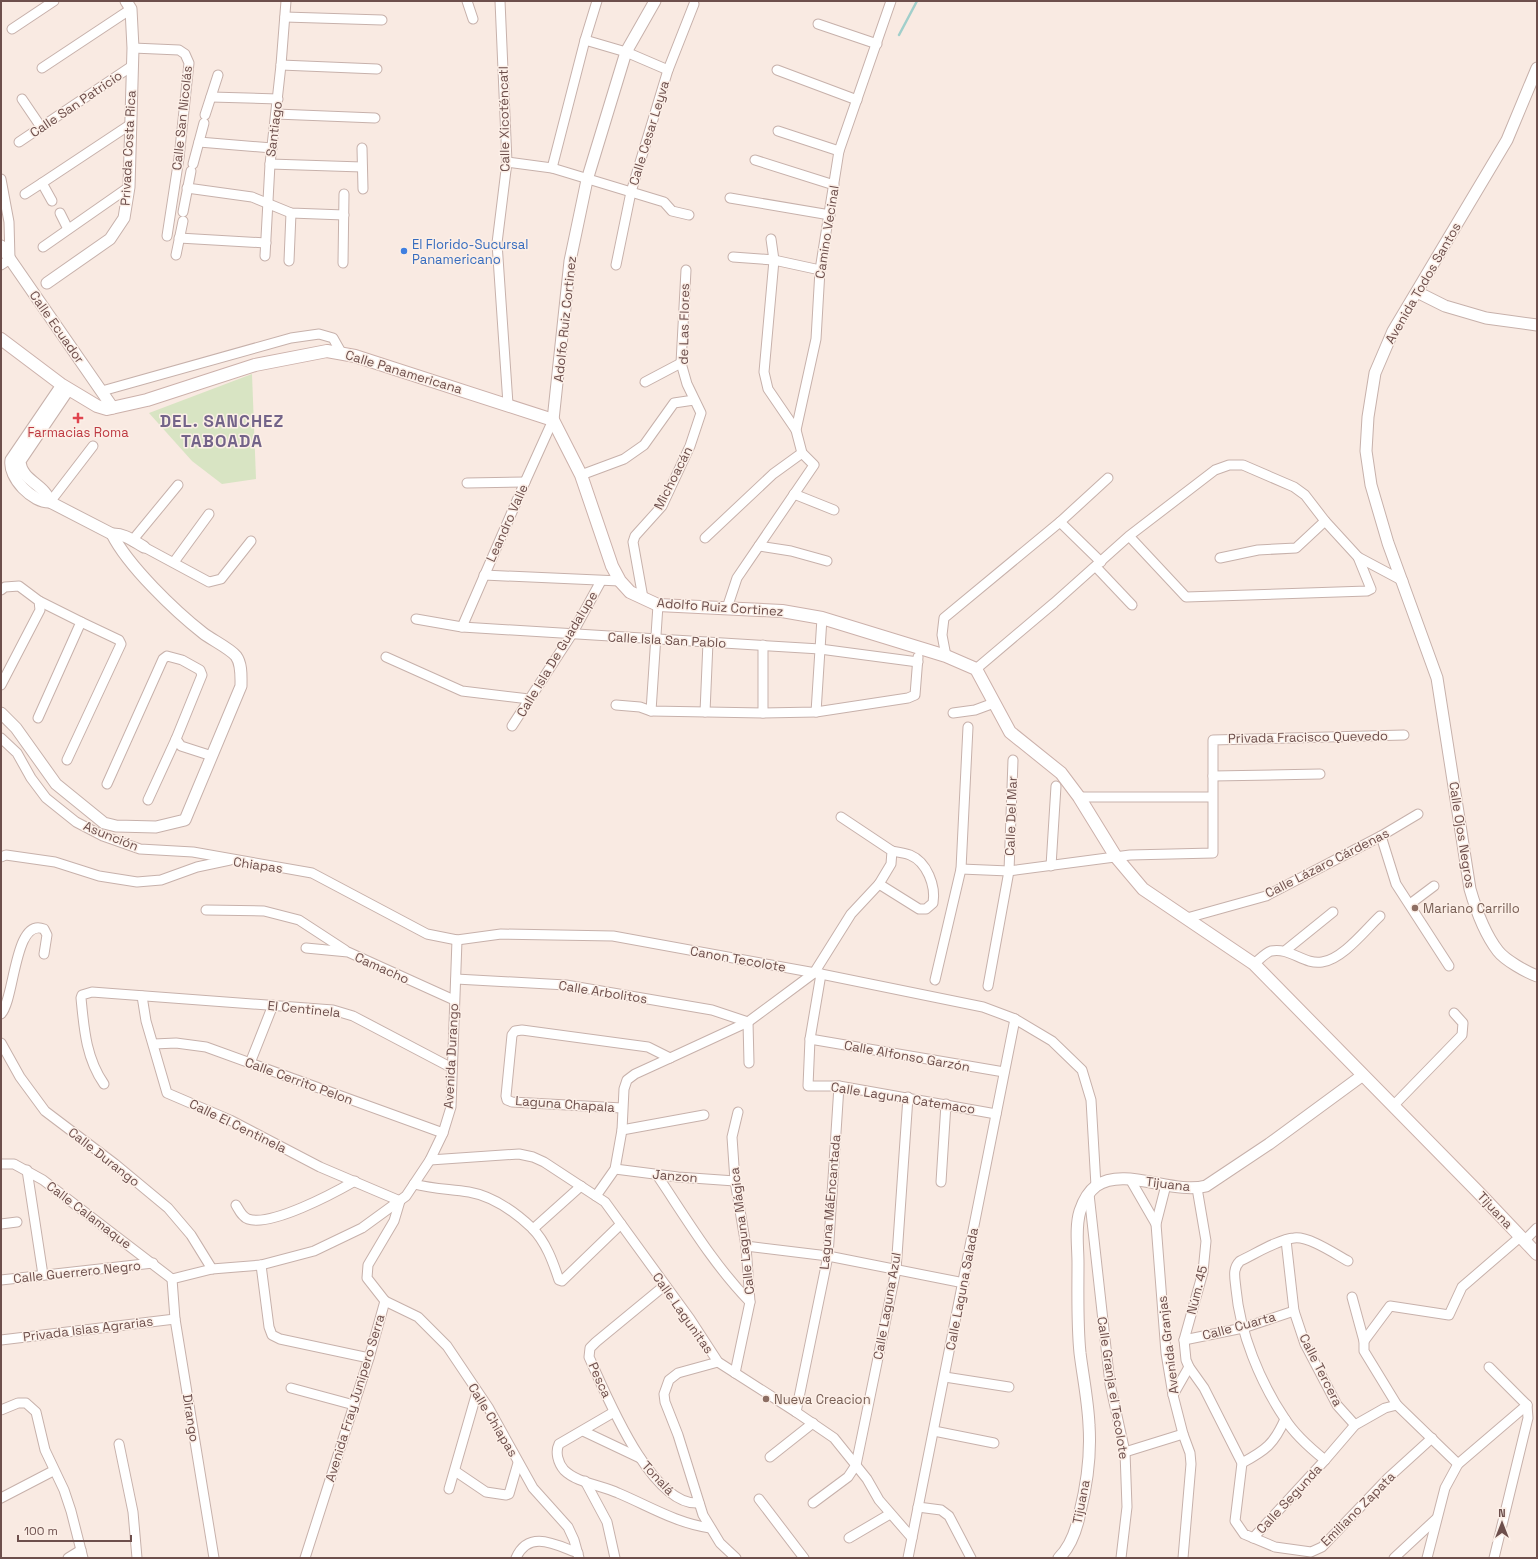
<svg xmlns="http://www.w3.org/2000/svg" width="1538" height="1559" viewBox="0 0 1538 1559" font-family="'Space Grotesk',sans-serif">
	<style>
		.green { fill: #d8e4c3 }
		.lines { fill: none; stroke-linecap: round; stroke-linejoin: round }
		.stream { stroke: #a1cfcb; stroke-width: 2.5 }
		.minor-casing { stroke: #c7b1ab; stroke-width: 11 }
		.tertiary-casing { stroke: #c7b1ab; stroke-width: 13 }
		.secondary-casing { stroke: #ccb1ab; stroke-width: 14 }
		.minor { stroke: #fff; stroke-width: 9 }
		.tertiary { stroke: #fff; stroke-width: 11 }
		.secondary { stroke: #fff; stroke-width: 12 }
		.shop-dot { fill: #3f7fe0; stroke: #fcefe7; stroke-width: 1.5 }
		.health-dot { fill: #e0444e; stroke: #fcefe7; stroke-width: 1.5 }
		.education-dot { fill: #8d6e63; stroke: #fcefe7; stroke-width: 1.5 }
		.labels { text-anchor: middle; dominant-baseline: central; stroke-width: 3; stroke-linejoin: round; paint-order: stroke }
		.street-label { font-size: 13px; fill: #6d4f4c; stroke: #fcefe7 }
		.shop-label { font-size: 13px; fill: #366cbe; stroke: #fcefe7; text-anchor: start }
		.health-label { font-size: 13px; fill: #be3a42; stroke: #fcefe7 }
		.education-label { font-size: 13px; fill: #785e54; stroke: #fcefe7; text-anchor: start }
		.district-label { font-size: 17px; font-weight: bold; letter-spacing: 1px; fill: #736489; stroke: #fcefe7 }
	</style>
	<rect width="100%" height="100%" fill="#f9eae2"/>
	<path class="green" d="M252,374L256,479L222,484L192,461L149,413Z"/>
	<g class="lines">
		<path class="stream" d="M899,35L917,1"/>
		<g class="minor-casing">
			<g id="minor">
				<path d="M467,1L473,19"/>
				<path d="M500,1L507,162L497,243L508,404"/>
				<path d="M285,17L382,20"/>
				<path d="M818,24L877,44"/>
				<path d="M12,29L54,1"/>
				<path d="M585,40L626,52L668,70"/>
				<path d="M133,48L179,50L185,54L189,63L179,158L167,236"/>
				<path d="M281,65L377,69"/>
				<path d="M42,68L131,9"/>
				<path d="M777,70L857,100"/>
				<path d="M211,97L278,99"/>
				<path d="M22,99L41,127"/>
				<path d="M276,114L375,118"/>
				<path d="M205,115L218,75"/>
				<path d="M778,131L839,151"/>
				<path d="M19,142L132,66"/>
				<path d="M199,142L272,148"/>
				<path d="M362,148L363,189"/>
				<path d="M755,160L834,185"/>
				<path d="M507,162L552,168L664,202L672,211L689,215"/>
				<path d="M193,164L204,123"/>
				<path d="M270,164L362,167"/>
				<path d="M552,168L585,40L597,1"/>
				<path d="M1,179L9,222L10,259L1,265"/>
				<path d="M42,183L131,124"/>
				<path d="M187,188L252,197L291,213L344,215"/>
				<path d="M25,194L42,183L52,201"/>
				<path d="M730,198L830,215"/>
				<path d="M183,212L191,171"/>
				<path d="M60,213L68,229"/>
				<path d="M179,238L266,243"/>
				<path d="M771,239L774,260L764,372L768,389L796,430"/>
				<path d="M43,247L129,187"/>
				<path d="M176,255L183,221"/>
				<path d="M265,256L270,164L281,65L286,1"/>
				<path d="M733,257L774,260L820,270"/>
				<path d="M289,261L291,213"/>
				<path d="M343,263L344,194"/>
				<path d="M616,265L631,192L668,70L694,4"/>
				<path d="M645,382L681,363"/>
				<path d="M102,391L291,338L319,334L333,338L342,354"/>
				<path d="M581,475L624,459L644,445L674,403L694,400"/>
				<path d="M467,483L525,482"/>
				<path d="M794,494L834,510"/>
				<path d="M50,502L93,446"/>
				<path d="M1060,522L1108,478"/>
				<path d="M705,538L773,474L802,453"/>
				<path d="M134,542L136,536L178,485"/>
				<path d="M759,546L791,551L827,561"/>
				<path d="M144,547L209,582L221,579L251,541"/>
				<path d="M1358,557L1403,581"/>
				<path d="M1220,558L1258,550L1296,548L1325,521"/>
				<path d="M174,562L209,514"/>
				<path d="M1096,567L1132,605"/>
				<path d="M484,575L620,581"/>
				<path d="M1,590L5,587L19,586L39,601L40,610L1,685"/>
				<path d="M643,598L633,542L635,536L662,506L690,446L701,413L687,384L681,363L686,270"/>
				<path d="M727,608L737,578L814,465L802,453L796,430L816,339L820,270L839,151L891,1"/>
				<path d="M416,619L462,627L820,649L918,662"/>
				<path d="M462,627L525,482L553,420"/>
				<path d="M946,656L942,635L944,618L1060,522L1101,562"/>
				<path d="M386,657L462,691L529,699"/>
				<path d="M976,669L1054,603L1129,536L1215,470L1229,465H1243L1294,487L1305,495L1325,521L1358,557L1371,589L1367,591L1186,597L1129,536"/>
				<path d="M616,705L640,707L651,711L763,713L816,712L908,698L915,695L918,657"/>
				<path d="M651,711L658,605"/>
				<path d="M705,712L708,642"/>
				<path d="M816,712L822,618"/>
				<path d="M763,713V645"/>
				<path d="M953,713L975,710L994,703"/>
				<path d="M38,718L81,622L39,601"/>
				<path d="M512,726L572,634L601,581"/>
				<path d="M1,738L17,753L31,778L46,798L76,822L103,836L140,849L193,852L312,873L427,934L457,940L501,934L613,936L821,974L983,1007L1015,1019L1052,1041L1082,1070L1091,1100L1096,1186"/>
				<path d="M67,760L121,644L119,640L81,622"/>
				<path d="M1213,776L1320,774"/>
				<path d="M107,784L163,659L167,656L182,660L200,670L202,675L176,739L181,746L212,756"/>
				<path d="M1079,797H1212"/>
				<path d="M148,800L176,739"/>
				<path d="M1381,836L1396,884L1449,966"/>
				<path d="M1,857L6,855L55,862L99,876L137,882L161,880L197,867L230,860"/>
				<path d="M1051,866L1056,786"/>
				<path d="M961,869L1009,871L1130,855L1213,853V740L1404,735"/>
				<path d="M879,884L919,909H926L933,903C936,886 927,862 910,855C905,853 898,852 892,851"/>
				<path d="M1410,904L1434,886"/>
				<path d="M206,910L264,911L299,920L345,950"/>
				<path d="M1187,918L1266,896L1381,836L1418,814"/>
				<path d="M306,948L348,952L454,1000"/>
				<path d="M1286,950L1333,912"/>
				<path d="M1254,964C1259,960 1265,953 1271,951C1290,947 1304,965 1322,962C1343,959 1365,930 1380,916"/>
				<path d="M821,974L810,1039L808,1086H839L996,1114"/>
				<path d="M456,979L566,985L712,1010L748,1022"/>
				<path d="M935,980L961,869L968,727"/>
				<path d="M988,986L1009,871L1013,760"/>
				<path d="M142,996L146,1021L167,1093L230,1120L320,1167L400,1201L394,1221L368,1265L367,1278L385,1301L369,1358L305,1558"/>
				<path d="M1,1014C15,999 14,917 44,929L47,935L44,954"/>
				<path d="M748,1022L749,1063"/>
				<path d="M810,1039L1004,1072"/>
				<path d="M1,1043L20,1077L45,1111L115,1164L168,1208L191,1235L212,1269"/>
				<path d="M154,1044L176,1043L206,1047L443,1133"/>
				<path d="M250,1063L273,1005"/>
				<path d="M104,1084C86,1058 84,1029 81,998L82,995L92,992L333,1010L353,1016L452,1068"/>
				<path d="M1394,1105L1462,1035L1463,1023L1454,1013"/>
				<path d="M622,1108L512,1102L507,1100L506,1096L512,1035L515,1031L522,1030L648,1047L670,1058"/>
				<path d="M622,1130L704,1115"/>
				<path d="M430,1160L519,1154L533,1157L544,1162L605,1202L690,1319L718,1362L796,1412L834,1438L867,1479L879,1500L912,1538"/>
				<path d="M1,1164H14L43,1180L172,1279"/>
				<path d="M615,1169L678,1177L735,1181"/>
				<path d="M27,1170L43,1275"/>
				<path d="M657,1175C686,1218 713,1264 750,1302"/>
				<path d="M1130,1179L1156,1224"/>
				<path d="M941,1182L946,1104"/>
				<path d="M414,1184C433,1189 450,1189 469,1192C492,1196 515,1212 532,1228C546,1242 553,1262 559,1280L562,1281L621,1224"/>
				<path d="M1166,1185L1156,1224L1166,1353L1173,1395L1183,1434L1190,1453L1191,1464L1183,1558"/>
				<path d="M1197,1188L1206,1241L1203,1272L1184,1340L1186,1360L1189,1367L1204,1388L1242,1463L1235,1521L1244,1534L1275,1547L1311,1552L1322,1547L1388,1478L1432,1438"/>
				<path d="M1089,1194L1110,1384L1125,1452L1127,1507L1121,1558"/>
				<path d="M596,1196L615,1169L622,1130L624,1089L627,1080L635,1074L670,1058L748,1022L814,973L851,914L879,884L891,864L892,851L841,817"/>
				<path d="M236,1205C239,1210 242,1217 248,1219C271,1227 334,1193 355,1181"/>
				<path d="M1,1224L17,1222"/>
				<path d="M533,1229L581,1186"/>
				<path d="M1286,1240L1294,1311L1305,1344L1337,1405L1355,1425"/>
				<path d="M1524,1241L1537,1228"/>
				<path d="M746,1246L828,1256L964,1283"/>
				<path d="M261,1265L269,1327L272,1335L280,1339L369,1358"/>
				<path d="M172,1279L212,1269L261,1265L314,1251L362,1228L406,1196L430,1160L443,1133L451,1107L457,940"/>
				<path d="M172,1279L175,1319L214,1558"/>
				<path d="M1,1280L153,1263"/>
				<path d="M664,1286L596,1342L590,1348L589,1357C606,1394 651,1507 699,1503"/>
				<path d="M1352,1297L1364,1341V1351L1397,1405L1458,1464"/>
				<path d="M385,1301L418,1317L447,1346L488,1407L533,1488L568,1527L574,1540L579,1558"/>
				<path d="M1,1340L175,1319"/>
				<path d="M1184,1340L1243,1328L1294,1311"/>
				<path d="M1364,1341L1390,1306L1449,1315L1462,1287L1520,1237"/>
				<path d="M718,1362L678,1373L669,1380L664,1394L665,1402L678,1435L703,1515L720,1543L736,1558"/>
				<path d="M1489,1367L1527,1405"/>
				<path d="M735,1373L750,1302L746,1246L735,1181L732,1137L738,1112"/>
				<path d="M945,1377L1009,1387"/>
				<path d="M291,1388L354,1405"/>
				<path d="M1173,1395L1189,1367"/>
				<path d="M1,1410L18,1403H26L36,1412L45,1450L64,1490L71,1511L83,1558"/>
				<path d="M614,1412L559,1444C555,1452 558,1463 564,1470C577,1483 601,1485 618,1493C649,1506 676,1523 710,1528"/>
				<path d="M796,1412L828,1256L839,1086"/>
				<path d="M583,1431L640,1458"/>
				<path d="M934,1431L994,1443"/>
				<path d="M119,1444L133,1512L137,1558"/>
				<path d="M1125,1452L1183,1434"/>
				<path d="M770,1457L813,1423"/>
				<path d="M1325,1460C1310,1448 1295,1435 1285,1419C1260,1382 1240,1333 1236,1289C1235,1278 1232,1269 1240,1261C1255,1254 1279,1239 1294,1238C1309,1236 1335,1254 1348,1261"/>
				<path d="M1242,1463C1266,1450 1274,1444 1285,1419"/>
				<path d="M455,1471L486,1492L506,1495L509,1494L518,1463"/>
				<path d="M585,1481L607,1522L615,1558"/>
				<path d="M449,1489L477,1392"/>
				<path d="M1,1498L53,1471"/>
				<path d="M759,1499L804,1558"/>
				<path d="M813,1503L848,1477L856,1465L896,1270L908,1097"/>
				<path d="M918,1507L941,1510L949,1516L971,1558"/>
				<path d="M849,1538L890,1514"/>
				<path d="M1253,1538L1325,1460L1355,1425L1385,1408L1397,1405"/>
				<path d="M68,1558L81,1550"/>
				<path d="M516,1558C529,1529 556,1545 578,1553"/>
				<path d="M908,1558L1015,1019"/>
				<path d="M1394,1558L1436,1519"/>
				<path d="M1427,1558L1445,1488L1458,1464L1527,1405"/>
				<path d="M1494,1558L1528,1418L1527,1405"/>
			</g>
		</g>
		<g class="tertiary-casing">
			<g id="tertiary">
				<path d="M1537,68L1507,140L1393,331L1375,373L1368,417L1366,451L1371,485L1388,543L1437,678L1470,889C1476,910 1484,933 1498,951C1505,960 1526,972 1537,976"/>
				<path d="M1,246L113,408"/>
				<path d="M47,283L110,239L124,218L129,187L133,48L131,9L126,1"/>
				<path d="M1417,292L1445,306L1486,318L1537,325"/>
				<path d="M62,385L11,460C8,478 33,503 50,502L112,534C124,533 135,542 144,547"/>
				<path d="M553,420L570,261L587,180L626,52L655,1"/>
				<path d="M50,502C45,484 21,481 20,461L68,390"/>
				<path d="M1,713L16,728L56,784L104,823L116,826L156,827L185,820L241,686C241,677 242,664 236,656C229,648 212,640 203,633C175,611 128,566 112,534"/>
				<path d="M1059,1558C1071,1546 1077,1528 1080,1512C1087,1484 1091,1454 1089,1425C1088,1401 1083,1377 1080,1353C1077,1323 1078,1293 1078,1263C1078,1247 1075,1227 1080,1211C1083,1202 1088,1192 1096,1186C1125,1166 1173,1195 1206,1186L1269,1144L1363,1075"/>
			</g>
		</g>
		<g class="secondary-casing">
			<path id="secondary" d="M1,339L62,385L97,406L107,409L147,400L255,365L327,351L355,356L553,420L581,475L612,566L620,581L630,592L658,605L782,611L822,618L946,656L976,669L1010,732L1061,773L1079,797L1116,857L1143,889L1254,964L1479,1193L1537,1254"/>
		</g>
		<use href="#minor" class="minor"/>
		<use href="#tertiary" class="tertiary"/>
		<use href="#secondary" class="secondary"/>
	</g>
	<circle class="shop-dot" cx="404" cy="251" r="4"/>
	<path class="health-dot" d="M76 412h4v4h4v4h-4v4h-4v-4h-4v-4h4z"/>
	<g class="education-dot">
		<circle cx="1415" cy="908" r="4"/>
		<circle cx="766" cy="1399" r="4"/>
	</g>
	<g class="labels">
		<g class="street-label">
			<text transform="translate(76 104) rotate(-34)">Calle San Patricio</text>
			<text transform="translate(182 118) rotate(-84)">Calle San Nicolás</text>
			<text transform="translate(504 119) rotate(-91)">Calle Xicoténcatl</text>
			<text transform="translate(274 129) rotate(-83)">Santiago</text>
			<text transform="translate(649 133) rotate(-73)">Calle Cesar Leyva</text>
			<text transform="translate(128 148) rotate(-87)">Privada Costa Rica</text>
			<text transform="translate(827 232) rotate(-81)">Camino Vecinal</text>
			<text transform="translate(1423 283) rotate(-60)">Avenida Todos Santos</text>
			<text transform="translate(565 319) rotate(-84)">Adolfo Ruiz Cortinez</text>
			<text transform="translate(684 324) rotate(-89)">de Las Flores</text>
			<text transform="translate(57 327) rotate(55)">Calle Ecuador</text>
			<text transform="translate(404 372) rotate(17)">Calle Panamericana</text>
			<text transform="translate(673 478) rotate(-63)">Michoacán</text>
			<text transform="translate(507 523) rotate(-66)">Leandro Valle</text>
			<text transform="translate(720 607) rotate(4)">Adolfo Ruiz Cortinez</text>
			<text transform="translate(667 640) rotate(3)">Calle Isla San Pablo</text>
			<text transform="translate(557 654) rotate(-59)">Calle Isla De Guadalupe</text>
			<text transform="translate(1308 737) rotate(-1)">Privada Fracisco Quevedo</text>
			<text transform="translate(1011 816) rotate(-88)">Calle Del Mar</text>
			<text transform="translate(1462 835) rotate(81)">Calle Ojos Negros</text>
			<text transform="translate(111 836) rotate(22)">Asunción</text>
			<text transform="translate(1327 863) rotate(-27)">Calle Lázaro Cárdenas</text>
			<text transform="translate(258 865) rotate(8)">Chiapas</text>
			<text transform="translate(738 959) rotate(10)">Canon Tecolote</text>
			<text transform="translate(382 968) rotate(24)">Camacho</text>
			<text transform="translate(603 992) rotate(9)">Calle Arbolitos</text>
			<text transform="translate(304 1009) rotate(6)">El Centinela</text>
			<text transform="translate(451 1056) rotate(-87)">Avenida Durango</text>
			<text transform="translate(907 1056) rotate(10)">Calle Alfonso Garzón</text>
			<text transform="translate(299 1081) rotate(20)">Calle Cerrito Pelon</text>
			<text transform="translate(903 1098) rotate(9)">Calle Laguna Catemaco</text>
			<text transform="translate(565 1104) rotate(4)">Laguna Chapala</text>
			<text transform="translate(238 1126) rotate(26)">Calle El Centinela</text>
			<text transform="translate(104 1157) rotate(38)">Calle Durango</text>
			<text transform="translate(675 1176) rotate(5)">Janzon</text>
			<text transform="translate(1168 1184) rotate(7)">Tijuana</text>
			<text transform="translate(830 1202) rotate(-85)">Laguna MáEncantada</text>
			<text transform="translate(1495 1210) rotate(47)">Tijuana</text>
			<text transform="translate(89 1215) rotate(37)">Calle Calamaque</text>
			<text transform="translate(742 1231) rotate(-97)">Calle Laguna Mágica</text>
			<text transform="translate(77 1272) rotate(-6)">Calle Guerrero Negro</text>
			<text transform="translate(962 1289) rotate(-79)">Calle Laguna Salada</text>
			<text transform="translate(1197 1290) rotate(-76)">Núm. 45</text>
			<text transform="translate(887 1306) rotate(-80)">Calle Laguna Azul</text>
			<text transform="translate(683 1313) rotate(55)">Calle Lagunitas</text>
			<text transform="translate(1239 1326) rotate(-15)">Calle Cuarta</text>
			<text transform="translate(88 1329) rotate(-7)">Privada Islas Agrarias</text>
			<text transform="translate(1168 1345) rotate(-97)">Avenida Granjas</text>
			<text transform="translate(1321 1370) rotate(63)">Calle Tercera</text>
			<text transform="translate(600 1380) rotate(66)">Pesca</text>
			<text transform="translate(1113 1388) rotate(81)">Calle Granja el Tecolote</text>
			<text transform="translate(355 1398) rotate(-73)">Avenida Fray Junipero Serra</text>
			<text transform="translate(191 1418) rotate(81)">Dirango</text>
			<text transform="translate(493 1420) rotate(59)">Calle Chiapas</text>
			<text transform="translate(658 1478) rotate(47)">Tonalá</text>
			<text transform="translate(1289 1499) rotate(-47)">Calle Segunda</text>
			<text transform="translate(1081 1502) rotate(-79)">Tijuana</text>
			<text transform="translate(1358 1509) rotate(-45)">Emiliano Zapata</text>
		</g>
		<g class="shop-label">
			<text x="412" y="244">El Florido-Sucursal<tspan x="412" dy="15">Panamericano</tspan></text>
		</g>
		<g class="health-label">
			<text x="78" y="432">Farmacias Roma</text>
		</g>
		<g class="education-label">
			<text x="1423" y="908">Mariano Carrillo</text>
			<text x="774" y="1399">Nueva Creacion</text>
		</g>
		<g class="district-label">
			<text x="222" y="421">DEL. SANCHEZ<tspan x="222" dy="20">TABOADA</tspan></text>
		</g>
	</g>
	<rect width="1538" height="1559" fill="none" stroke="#6d4f4c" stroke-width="4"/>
	<g transform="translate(1502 1523)" stroke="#fcefe7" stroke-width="3" paint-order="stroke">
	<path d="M0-3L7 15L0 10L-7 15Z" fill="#6d4f4c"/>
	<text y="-6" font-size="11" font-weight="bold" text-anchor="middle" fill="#6d4f4c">N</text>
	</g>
	<path d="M18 1535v6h113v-6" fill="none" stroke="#6d4f4c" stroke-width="2"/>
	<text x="24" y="1535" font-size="12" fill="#6d4f4c" stroke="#fcefe7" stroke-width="3" paint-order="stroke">100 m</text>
</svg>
